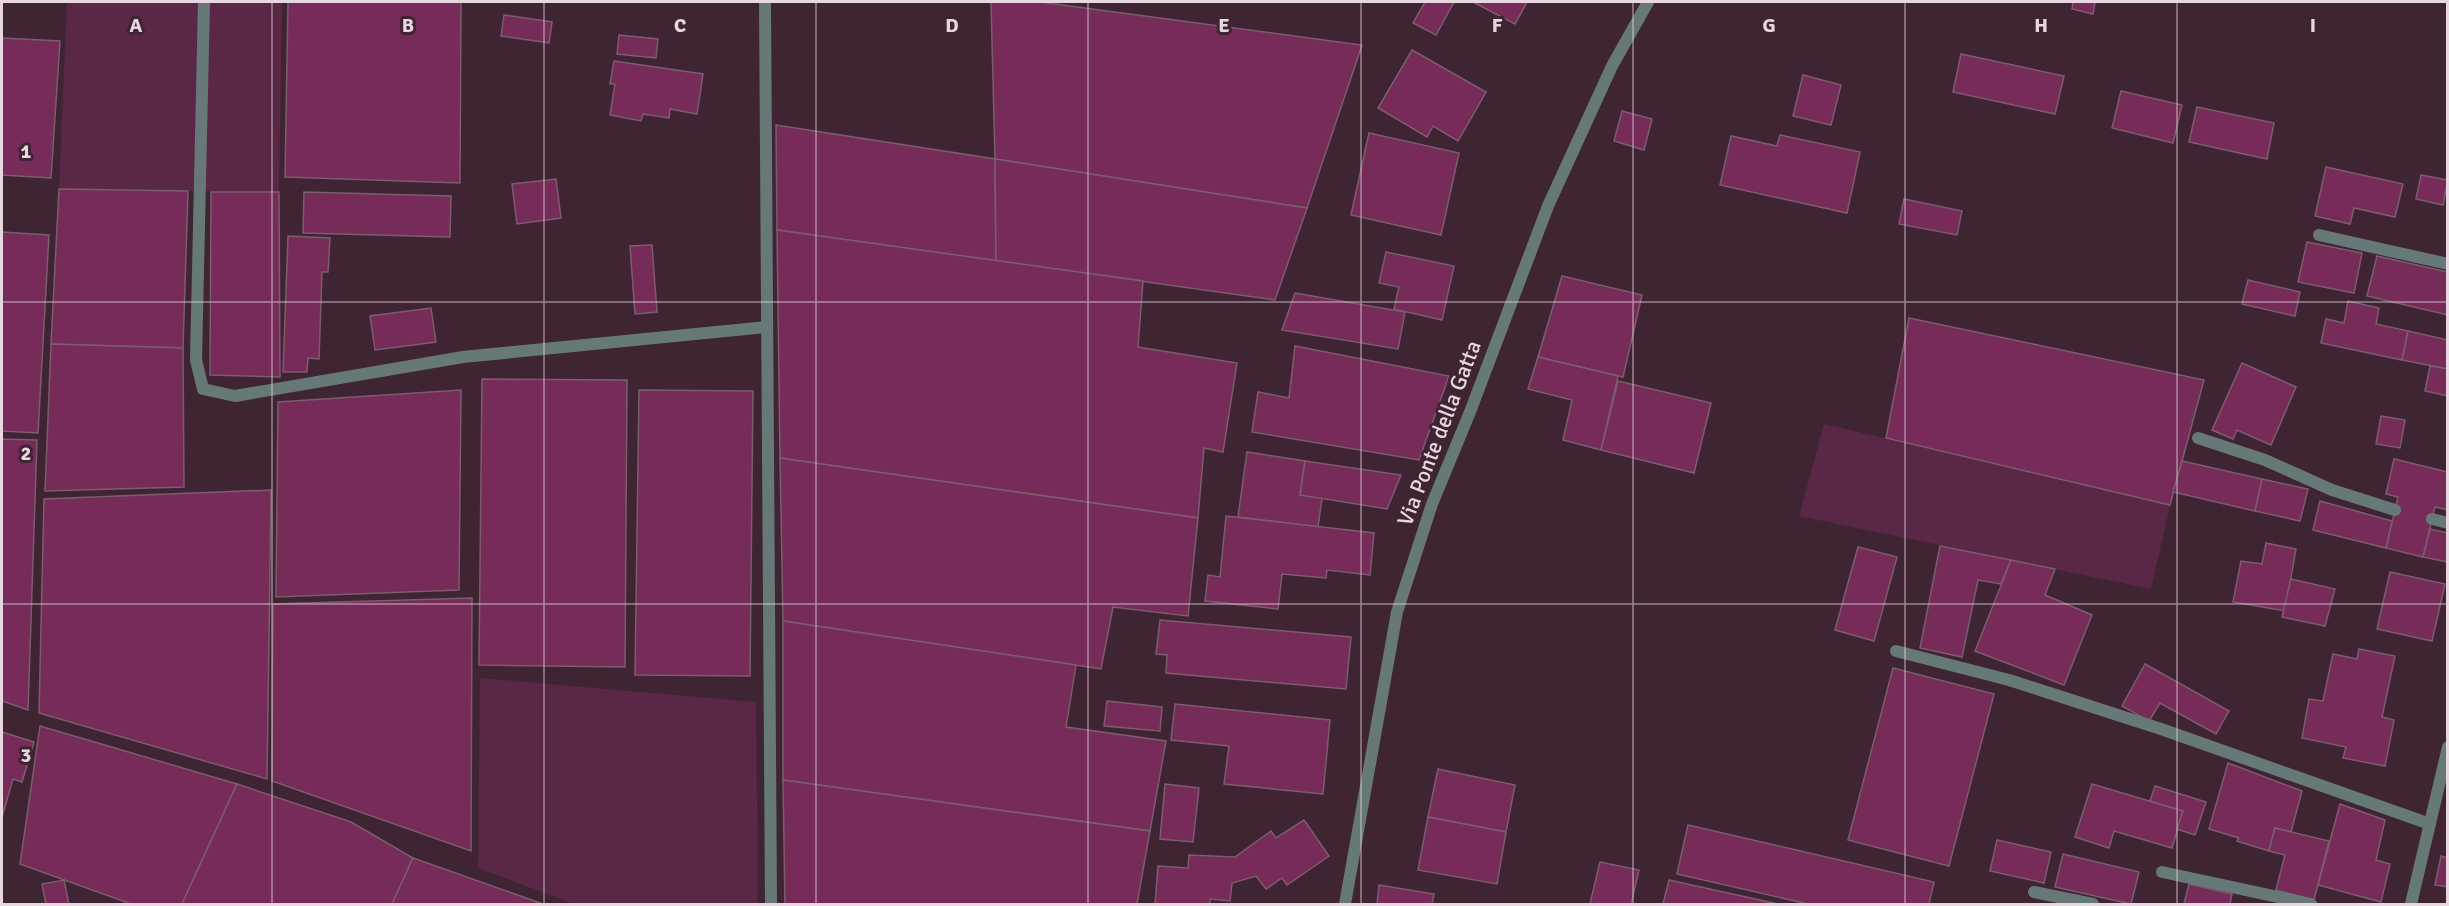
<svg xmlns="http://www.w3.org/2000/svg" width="2449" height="906" viewBox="0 0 2449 906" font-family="Signika,sans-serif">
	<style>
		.green { fill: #5a2746 }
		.building { fill: #762b59; stroke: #7b5d6d; stroke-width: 1.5 }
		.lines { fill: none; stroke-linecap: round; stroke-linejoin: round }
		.service { stroke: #677879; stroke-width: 12 }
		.minor { stroke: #677879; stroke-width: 12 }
		.grid { fill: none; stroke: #e8d7e0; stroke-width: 1.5; stroke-opacity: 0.55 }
		.labels { text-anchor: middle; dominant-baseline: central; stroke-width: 6; stroke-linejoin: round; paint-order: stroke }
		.street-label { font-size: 22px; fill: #e8d7e0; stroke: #3f2533 }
		.grid-label { font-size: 20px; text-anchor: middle; font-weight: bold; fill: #e8d7e0; stroke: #3f2533; stroke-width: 6; stroke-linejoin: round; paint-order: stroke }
	</style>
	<rect width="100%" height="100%" fill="#3f2533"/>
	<g class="green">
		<path d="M67,2H282L279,192L59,189Z"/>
		<path d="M1824,424L2170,505L2151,589L1799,516Z"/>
		<path d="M480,678L756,702L758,904H574L478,868Z"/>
	</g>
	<g class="building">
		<path d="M288,2H461L460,183L285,177Z"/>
		<path d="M991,2H1040L1362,45L1307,208L995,159Z"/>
		<path d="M1425,2H1454L1436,35L1413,23Z"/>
		<path d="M1473,2H1527L1515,24Z"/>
		<path d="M2073,2H2095L2093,14L2072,9Z"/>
		<path d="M504,15L552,22L549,43L501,36Z"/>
		<path d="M619,35L658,39L656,58L617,54Z"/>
		<path d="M2,38L60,41L51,178L2,175Z"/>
		<path d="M1412,50L1486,92L1458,141L1433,126L1427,137L1378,108Z"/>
		<path d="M1961,54L2064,76L2055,114L1953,92Z"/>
		<path d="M614,61L703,74L697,114L670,109L669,118L643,114L641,121L610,115L615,84H610Z"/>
		<path d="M1803,75L1841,85L1831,125L1793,116Z"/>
		<path d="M2121,91L2182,105L2173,143L2112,128Z"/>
		<path d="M2197,107L2274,123L2267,159L2189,142Z"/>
		<path d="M1622,111L1652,119L1644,150L1614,141Z"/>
		<path d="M776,125L995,159L996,261L777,230Z"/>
		<path d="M1369,133L1459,153L1441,235L1351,215Z"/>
		<path d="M1780,135L1860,152L1847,213L1720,185L1731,136L1777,146Z"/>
		<path d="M995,159L1307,208L1275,300L996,261Z"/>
		<path d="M2326,167L2403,184L2395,217L2354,208L2350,224L2315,216Z"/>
		<path d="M2421,175L2448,180L2443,205L2416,199Z"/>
		<path d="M556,179L561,218L517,224L512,184Z"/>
		<path d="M59,189L188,191L183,348L51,344Z"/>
		<path d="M211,192H279L280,377L210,375Z"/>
		<path d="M304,192L451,196L450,237L303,233Z"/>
		<path d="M1904,199L1962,211L1957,235L1899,224Z"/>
		<path d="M777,230L1143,281L1138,347L1237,363L1223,452L1204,448L1198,518L780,458Z"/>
		<path d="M2,232L49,235L38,433L2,431Z"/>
		<path d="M288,236L330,238L328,272H322L319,359L308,358L307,372H283Z"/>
		<path d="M2307,242L2362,253L2354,293L2298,282Z"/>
		<path d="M652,245L657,312L635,314L630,246Z"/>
		<path d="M1386,252L1454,266L1442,320L1394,309L1399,287L1379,283Z"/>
		<path d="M2377,256L2448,272V315L2367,296Z"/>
		<path d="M1562,276L1642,295L1623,377L1538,357Z"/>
		<path d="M2248,280L2300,292L2295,316L2242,304Z"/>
		<path d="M1295,293L1405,312L1398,349L1282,330Z"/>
		<path d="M2348,301L2379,308L2376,324L2408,331L2402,360L2321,343L2326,319L2344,323Z"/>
		<path d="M431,308L436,342L375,350L370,316Z"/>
		<path d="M1909,318L2204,380L2170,505L1886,438Z"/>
		<path d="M2408,331L2448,340V369L2402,360Z"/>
		<path d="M51,344L183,348L184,487L45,491Z"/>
		<path d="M1295,346L1449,376L1419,460L1252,432L1258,392L1289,398Z"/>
		<path d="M1538,357L1618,376L1601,450L1563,440L1572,400L1528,389Z"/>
		<path d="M2242,363L2296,387L2271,445L2237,430L2233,439L2212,430Z"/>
		<path d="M2430,366L2448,369V396L2425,391Z"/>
		<path d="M482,379L627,380L625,667L479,665Z"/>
		<path d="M1618,381L1711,403L1694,473L1601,450Z"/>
		<path d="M461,390L459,590L276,597L278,402Z"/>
		<path d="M639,390L753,391L750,676L635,675Z"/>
		<path d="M2381,416L2405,420L2400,448L2376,444Z"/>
		<path d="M2,439L37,440L28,710L2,701Z"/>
		<path d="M1247,452L1305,461L1300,495L1322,498L1318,527L1238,517Z"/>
		<path d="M780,458L1198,518L1188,616L1113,607L1101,669L783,621Z"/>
		<path d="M2394,459L2448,472V510L2435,507L2423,557L2386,548L2398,497L2386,494Z"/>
		<path d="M1305,461L1401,475L1387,509L1300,495Z"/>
		<path d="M2182,461L2262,479L2255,511L2173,492Z"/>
		<path d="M2262,479L2308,489L2300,521L2255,511Z"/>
		<path d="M271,490L267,779L39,713L44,499Z"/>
		<path d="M2320,501L2392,521L2386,548L2313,530Z"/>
		<path d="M1226,516L1374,533L1370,575L1327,570L1326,578L1282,574L1278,609L1205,601L1208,575L1220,577Z"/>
		<path d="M2430,529L2448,533V562L2423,557Z"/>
		<path d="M2266,543L2296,549L2285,611L2233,602L2241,561L2262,564Z"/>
		<path d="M1940,546L2011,560L2001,584L1978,580L1962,657L1920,648Z"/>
		<path d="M1858,547L1897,557L1874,641L1835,630Z"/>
		<path d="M2011,560L2055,569L2045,595L2092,615L2064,685L1975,651Z"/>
		<path d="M2390,572L2445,584L2432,641L2377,629Z"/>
		<path d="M2291,579L2335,589L2325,626L2282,617Z"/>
		<path d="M472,598L471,851L272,781L273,604Z"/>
		<path d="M1160,620L1351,637L1346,689L1166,673L1167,655L1156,654Z"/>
		<path d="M783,621L1076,665L1066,727L1166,741L1150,831L783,780Z"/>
		<path d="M2359,649L2395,656L2382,717L2394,720L2385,766L2343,758L2346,747L2302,738L2309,699L2323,701L2333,654L2357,659Z"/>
		<path d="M2145,664L2229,711L2216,734L2160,703L2149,721L2122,706Z"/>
		<path d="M1893,668L1994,694L1949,866L1848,840Z"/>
		<path d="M1107,701L1162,707L1160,731L1104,726Z"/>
		<path d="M1175,704L1330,720L1323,794L1224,784L1229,746L1171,740Z"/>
		<path d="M40,726L237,784L182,904H131L20,864Z"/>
		<path d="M2,732L34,742L22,782L13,779L2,817Z"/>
		<path d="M2228,763L2302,791L2291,832L2275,828L2269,851L2237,841L2239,838L2209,829Z"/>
		<path d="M1438,769L1515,785L1506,832L1428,817Z"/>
		<path d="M783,780L1150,831L1137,904H785Z"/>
		<path d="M237,784L351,822L413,858L392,904H182Z"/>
		<path d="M1165,784L1199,788L1193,842L1160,839Z"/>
		<path d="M2092,784L2183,811L2172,848L2114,831L2109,848L2075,837Z"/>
		<path d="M2155,786L2206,802L2195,835L2177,829L2183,811L2150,801Z"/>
		<path d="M2340,804L2385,820L2376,860L2390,864L2381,902L2318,885Z"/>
		<path d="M1428,817L1506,832L1497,884L1418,870Z"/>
		<path d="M1304,820L1329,856L1287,885L1282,878L1266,889L1256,876L1232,883L1230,901L1210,899V904H1155L1158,866L1188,868L1189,855L1235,857L1271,831L1276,838Z"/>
		<path d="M1688,825L1934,882L1929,904H1808L1677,874Z"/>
		<path d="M2275,828L2329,841L2314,900L2276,890L2285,855L2269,851Z"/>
		<path d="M1997,840L2051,852L2044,883L1990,871Z"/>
		<path d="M2063,854L2139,872L2131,904L2055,887Z"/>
		<path d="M2441,856L2448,858V887L2435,885Z"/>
		<path d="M413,858L543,904H392Z"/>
		<path d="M1600,862L1639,870L1631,904H1590Z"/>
		<path d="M64,880L69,904H46L42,884Z"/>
		<path d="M1669,880L1778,904H1663Z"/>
		<path d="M2189,884L2232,894L2230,904H2184Z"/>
		<path d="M1379,885L1434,894L1432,904H1377Z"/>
	</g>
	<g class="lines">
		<g class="service">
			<path d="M204,2L196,360L203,389L235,396L463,357L766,327"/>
			<path d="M765,2L771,904"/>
			<path d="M2319,235L2448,264"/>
			<path d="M2198,438L2265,460L2332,490L2395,510"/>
			<path d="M2432,519L2448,523"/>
			<path d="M1896,651L2009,680L2161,729L2430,824"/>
			<path d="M2162,872L2311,904"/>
			<path d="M2034,892L2093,904"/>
		</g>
		<g class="minor">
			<path d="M1345,904L1397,612L1432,504L1470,412L1548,206L1612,66L1648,2"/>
			<path d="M2411,904L2448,747"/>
		</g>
	</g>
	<path class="grid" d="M272,2V904M544,2V904M816,2V904M1088,2V904M1361,2V904M1633,2V904M1905,2V904M2177,2V904M2,302H2448M2,604H2448"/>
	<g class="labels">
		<g class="street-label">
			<text transform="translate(1439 433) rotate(-69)">Via Ponte della Gatta</text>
		</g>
	</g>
	<g class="grid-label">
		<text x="136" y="32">A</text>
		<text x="408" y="32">B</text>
		<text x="680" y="32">C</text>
		<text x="952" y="32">D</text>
		<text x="1224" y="32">E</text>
		<text x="1497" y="32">F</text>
		<text x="1769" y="32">G</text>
		<text x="2041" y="32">H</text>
		<text x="2313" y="32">I</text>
		<text x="26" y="158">1</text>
		<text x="26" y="460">2</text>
		<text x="26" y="762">3</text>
	</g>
	<rect width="2449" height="906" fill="none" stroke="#e8d7e0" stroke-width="6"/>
</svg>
